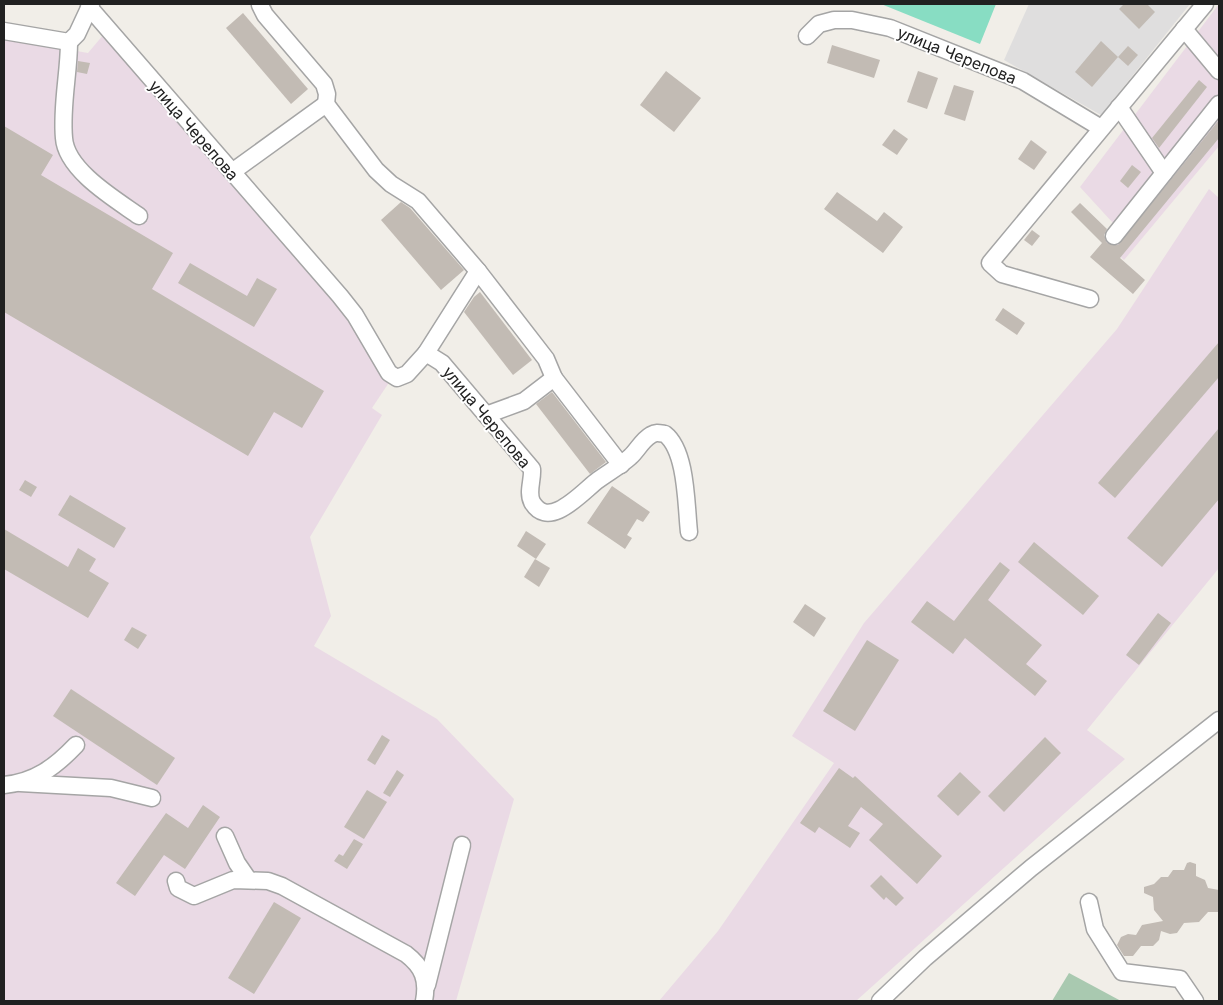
<svg xmlns="http://www.w3.org/2000/svg" width="1223" height="1005" viewBox="0 0 1223 1005" font-family="Inter,sans-serif">
	<style>
		.residential { fill: #dfdede }
		.industrial { fill: #eadae5 }
		.cemetery { fill: #a9c9b0 }
		.pitch { fill: #88ddc3 }
		.building { fill: #c2bbb4 }
		.lines { fill: none; stroke-linecap: round; stroke-linejoin: round }
		.minor-casing { stroke: #a5a5a5; stroke-width: 19 }
		.minor { stroke: #fff; stroke-width: 16 }
		.labels { text-anchor: middle; dominant-baseline: central; stroke-width: 4; stroke-linejoin: round; paint-order: stroke }
		.street-label { font-size: 16px; fill: #212121; stroke: #fff }
	</style>
	<rect width="100%" height="100%" fill="#f1eee8"/>
	<path class="residential" d="M1029,4H1190L1101,115L1004,60Z"/>
	<g class="industrial">
		<path d="M1219,4V146L1124,260L1103,240L1113,223L1080,187Z"/>
		<path d="M104,34L345,309L390,381L372,408L382,415L310,537L331,616L314,646L437,719L514,799L456,1001H4V38L88,53Z"/>
		<path d="M1209,189L1219,198V568L1087,730L1125,759L856,1001H659L718,931L834,763L792,736L864,623L1117,329Z"/>
	</g>
	<path class="cemetery" d="M1069,973L1121,1001H1052Z"/>
	<path class="pitch" d="M881,4H996L980,44Z"/>
	<g class="building">
		<path d="M1124,4H1147L1155,12L1139,29L1119,9Z"/>
		<path d="M243,13L308,89L291,104L226,28Z"/>
		<path d="M1101,41L1118,57L1092,87L1075,72Z"/>
		<path d="M832,45L880,60L874,78L827,63Z"/>
		<path d="M1128,46L1138,55L1128,66L1118,57Z"/>
		<path d="M78,61L90,63L87,74L77,72Z"/>
		<path d="M666,71L701,98L674,132L640,105Z"/>
		<path d="M918,71L938,78L927,109L907,102Z"/>
		<path d="M1199,80L1207,87L1159,148L1152,138Z"/>
		<path d="M954,85L974,91L965,121L944,114Z"/>
		<path d="M1219,120V138L1120,258L1145,280L1133,294L1090,257L1102,243L1071,212L1080,203L1107,229L1104,235L1107,243L1118,245Z"/>
		<path d="M4,126L53,155L41,175L173,253L152,289L324,391L302,428L274,412L248,456L4,312Z"/>
		<path d="M894,129L908,139L897,155L882,145Z"/>
		<path d="M1031,140L1047,152L1034,170L1018,159Z"/>
		<path d="M1132,165L1141,172L1128,188L1120,181Z"/>
		<path d="M837,192L877,221L884,212L903,227L883,253L824,209Z"/>
		<path d="M401,202L410,208L464,270L441,290L381,220Z"/>
		<path d="M1032,230L1040,236L1032,246L1024,240Z"/>
		<path d="M190,263L247,296L257,278L277,289L254,327L178,283Z"/>
		<path d="M480,292L532,360L513,375L464,312L474,297Z"/>
		<path d="M1003,308L1025,323L1017,335L995,320Z"/>
		<path d="M1219,342V377L1115,498L1098,483Z"/>
		<path d="M552,392L606,462L590,474L536,404Z"/>
		<path d="M1219,428V499L1162,567L1127,538Z"/>
		<path d="M25,480L37,487L31,497L19,490Z"/>
		<path d="M612,486L650,512L643,522L637,519L627,535L632,538L625,549L587,523Z"/>
		<path d="M70,495L126,528L114,548L58,515Z"/>
		<path d="M4,529L68,567L78,548L96,559L89,571L109,583L88,618L4,569Z"/>
		<path d="M526,531L546,544L536,559L517,546Z"/>
		<path d="M1034,542L1099,596L1083,615L1018,562Z"/>
		<path d="M535,559L550,568L539,587L524,577Z"/>
		<path d="M1000,562L1010,570L988,600L1042,645L1026,664L1047,681L1035,696L965,638L953,654L911,622L927,601L954,621Z"/>
		<path d="M805,604L826,618L814,637L793,622Z"/>
		<path d="M1158,613L1171,623L1139,665L1126,655Z"/>
		<path d="M132,627L147,635L138,649L124,640Z"/>
		<path d="M867,640L899,660L855,731L823,711Z"/>
		<path d="M71,689L175,758L157,785L53,716Z"/>
		<path d="M382,735L390,740L375,765L367,760Z"/>
		<path d="M1045,737L1061,753L1004,812L988,796Z"/>
		<path d="M839,768L853,778L855,776L942,856L917,884L869,840L883,824L861,807L848,826L860,833L850,848L819,827L815,833L800,823Z"/>
		<path d="M397,770L404,775L390,797L383,793Z"/>
		<path d="M960,772L981,792L958,816L937,796Z"/>
		<path d="M367,790L387,802L364,839L344,827Z"/>
		<path d="M203,805L220,817L185,869L164,855L135,896L116,883L166,813L188,828Z"/>
		<path d="M354,839L363,844L347,869L334,861L339,854L343,856Z"/>
		<path d="M1190,862L1196,864V876L1205,880L1208,888L1219,890V912H1208L1199,922L1184,923L1177,933L1170,934L1161,931L1159,940L1153,946H1141L1133,956H1124L1117,945L1121,937L1128,934L1136,935L1142,925L1163,921L1154,910L1153,897L1144,893V887L1154,884L1161,877H1168L1173,870H1184L1187,863Z"/>
		<path d="M881,875L904,898L896,906L886,897L884,900L870,886Z"/>
		<path d="M274,902L301,918L254,994L228,978Z"/>
	</g>
	<g class="lines">
		<g class="minor-casing">
			<g id="minor">
				<path d="M260,5L265,15L324,84L327,94L326,104"/>
				<path d="M89,7L340,296L355,315L389,373L397,378L407,374L426,353L442,363L532,469C533,480 527,492 532,502C549,532 584,490 598,480C609,472 620,466 630,457C637,451 642,440 651,435C656,432 659,433 665,434C687,451 686,506 689,532"/>
				<path d="M1184,29L1219,71"/>
				<path d="M4,31L69,42L77,34L91,4"/>
				<path d="M807,36L819,24L834,20H852L890,28L1023,81L1101,128"/>
				<path d="M69,42C69,73 61,106 64,138C66,170 115,199 139,216"/>
				<path d="M1119,107L1164,173"/>
				<path d="M232,172L326,104L376,170L391,184L418,201L478,271L426,353"/>
				<path d="M1114,236L1219,104"/>
				<path d="M478,271L546,359L554,378"/>
				<path d="M1090,299L1002,274L990,263L1205,4"/>
				<path d="M486,415L524,401L554,378L621,465"/>
				<path d="M20,783L111,788L152,798"/>
				<path d="M4,785C35,782 55,767 76,745"/>
				<path d="M225,836L237,863L248,879"/>
				<path d="M176,881L178,888L194,896L233,880L268,881L282,886L406,954C423,967 428,980 424,1001"/>
				<path d="M1089,902L1095,929L1122,972L1180,979L1195,1001"/>
				<path d="M427,985L462,845"/>
				<path d="M880,1001L925,958L1031,868L1219,720"/>
			</g>
		</g>
		<use href="#minor" class="minor"/>
	</g>
	<g class="labels">
		<g class="street-label">
			<text transform="translate(957 55) rotate(22)">улица Черепова</text>
			<text transform="translate(194 130) rotate(49)">улица Черепова</text>
			<text transform="translate(487 417) rotate(50)">улица Черепова</text>
		</g>
	</g>
	<rect width="1223" height="1005" fill="none" stroke="#212121" stroke-width="10"/>
</svg>
